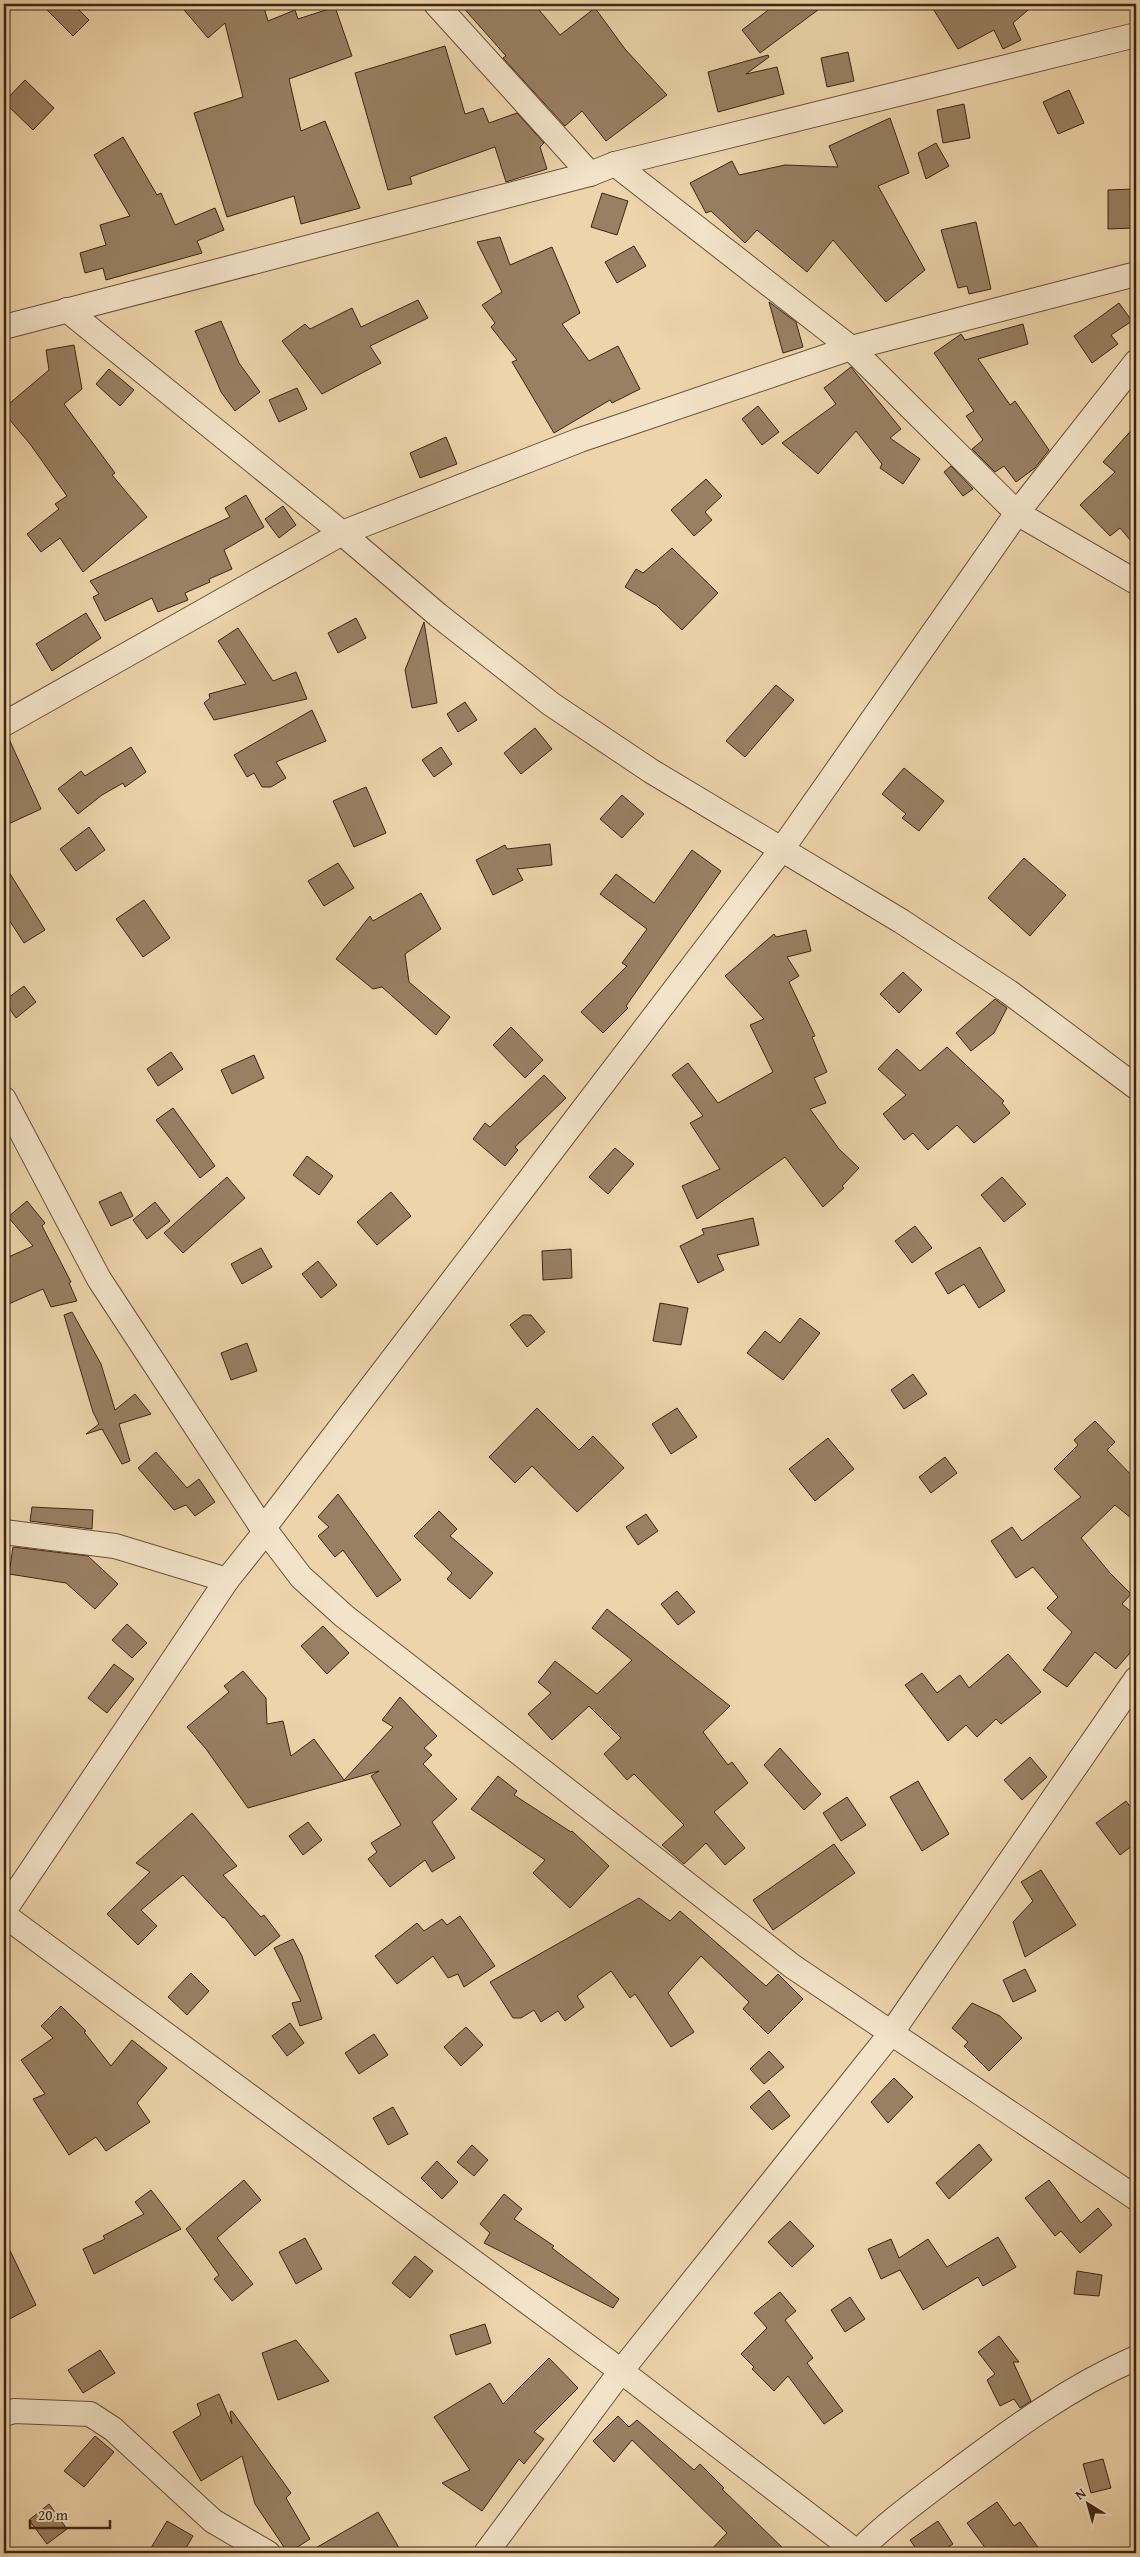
<svg xmlns="http://www.w3.org/2000/svg" width="1140" height="2557" viewBox="0 0 1140 2557" font-family="'Gentium Book Plus',serif">
	<style>
		.building { fill: #998063; stroke: #3d2514 }
		.lines { fill: none; stroke-linecap: round; stroke-linejoin: round }
		.minor-casing { stroke: #69513a; stroke-width: 26 }
		.minor { stroke: #f3e3c8; stroke-width: 24 }
	</style>
	<rect width="100%" height="100%" fill="#edd4ab"/>
	<filter id="stains"><feTurbulence type="fractalNoise" baseFrequency=".004" numOctaves="4"/><feColorMatrix values="0 0 0 0 .2 0 0 0 0 .09 0 0 0 0 .02 0 0 0 .5 -.17"/></filter>
	<radialGradient id="worn" r=".72"><stop offset=".6" stop-color="#630" stop-opacity="0"/><stop offset="1" stop-color="#630" stop-opacity=".3"/></radialGradient>
	<g class="building">
		<path d="M41,4H73L89,20L73,36Z"/>
		<path d="M179,4H263L268,21L295,10L298,19L335,7L352,56L289,79L301,131L325,121L360,208L301,224L294,196L227,217L194,113L243,97L225,23L208,38Z"/>
		<path d="M460,4H534L560,35L595,8L625,49L667,95L606,141L582,111L565,126L503,58L506,56Z"/>
		<path d="M776,4H826L760,53L742,30Z"/>
		<path d="M930,4H1035L1013,23L1021,40L1003,49L994,30L958,49Z"/>
		<path d="M445,46L465,114L483,108L489,123L517,113L544,143L540,147L547,169L506,182L495,147L410,177L412,184L388,190L355,73Z"/>
		<path d="M848,52L854,81L827,87L821,58Z"/>
		<path d="M768,55L769,57L746,74L777,67L784,94L718,112L708,72Z"/>
		<path d="M25,80L54,108L33,130L4,102Z"/>
		<path d="M1069,90L1084,123L1058,134L1043,102Z"/>
		<path d="M964,104L970,138L943,143L937,110Z"/>
		<path d="M890,118L909,173L878,186L925,270L886,302L833,240L807,272L757,230L745,243L711,211L706,213L690,183L732,161L739,175L785,165L838,167L829,146Z"/>
		<path d="M123,137L157,195L161,193L175,225L215,208L224,230L197,241L202,253L106,280L103,268L85,273L80,253L106,245L100,225L130,216L94,155Z"/>
		<path d="M936,143L949,166L926,179L918,153Z"/>
		<path d="M1134,189V228L1108,229V190Z"/>
		<path d="M602,193L628,201L617,235L591,227Z"/>
		<path d="M976,222L991,289L969,294L967,286L958,288L941,230Z"/>
		<path d="M500,237L510,265L552,247L580,313L562,324L589,361L618,346L640,389L612,403L610,400L554,433L512,362L517,360L491,327L495,323L482,305L502,292L477,242Z"/>
		<path d="M634,246L646,266L617,283L605,262Z"/>
		<path d="M418,300L428,318L370,346L381,363L322,394L282,341L305,324L310,329L352,308L361,327Z"/>
		<path d="M769,302L796,322L803,347L783,353Z"/>
		<path d="M1119,303L1132,321L1111,335L1118,344L1092,363L1074,336Z"/>
		<path d="M221,321L239,363L260,392L235,411L221,392L195,331Z"/>
		<path d="M1023,324L1028,344L978,359L1010,405L1015,401L1049,450L1035,468L1016,482L1004,466L995,472L972,449L983,440L966,416L974,411L934,353L961,334L965,340Z"/>
		<path d="M74,345L82,389L64,404L115,473L112,475L147,517L83,572L60,538L41,552L27,534L59,509L55,504L67,496L30,444L4,413V408L49,370L46,350Z"/>
		<path d="M851,367L901,429L890,438L920,459L903,484L880,468L882,464L856,431L818,474L782,443L836,404L824,388Z"/>
		<path d="M109,369L134,390L120,406L96,384Z"/>
		<path d="M297,388L307,409L279,422L269,400Z"/>
		<path d="M758,406L779,432L762,445L742,419Z"/>
		<path d="M1136,425V547L1120,528L1110,536L1080,505L1115,472L1103,462Z"/>
		<path d="M446,437L457,464L420,478L410,453Z"/>
		<path d="M951,466L973,489L963,496L944,472Z"/>
		<path d="M706,479L722,496L705,512L712,520L694,536L671,510Z"/>
		<path d="M246,495L264,527L224,550L232,569L209,579L210,582L185,593L188,600L158,612L152,598L105,621L93,597L99,594L90,581L230,517L225,508Z"/>
		<path d="M283,506L296,525L279,538L265,519Z"/>
		<path d="M672,548L718,593L682,630L657,606L625,587L636,569L643,573Z"/>
		<path d="M86,613L101,638L52,671L36,644Z"/>
		<path d="M356,618L366,638L338,653L328,633Z"/>
		<path d="M424,622L437,703L412,708L405,670Z"/>
		<path d="M238,628L273,681L296,672L307,699L214,720L204,703L210,698L209,694L246,684L218,641Z"/>
		<path d="M776,685L794,700L745,757L726,741Z"/>
		<path d="M465,702L477,720L458,732L447,714Z"/>
		<path d="M312,710L326,741L276,762L286,778L271,787H262L254,773L247,777L234,755Z"/>
		<path d="M535,728L552,749L521,774L504,753Z"/>
		<path d="M8,737L41,809L4,826V738Z"/>
		<path d="M131,747L146,772L125,787L123,783L102,795L78,814L58,789L81,771L85,776Z"/>
		<path d="M441,747L452,764L434,777L422,760Z"/>
		<path d="M904,768L944,801L919,831L902,818L906,814L882,794Z"/>
		<path d="M366,787L386,833L354,847L333,801Z"/>
		<path d="M622,795L644,814L622,838L600,819Z"/>
		<path d="M89,827L105,850L76,871L60,849Z"/>
		<path d="M550,844L552,865L517,869L523,880L493,895L476,860L505,845L507,849Z"/>
		<path d="M692,850L721,871L626,1006L628,1008L603,1033L581,1012L627,966L622,963L647,929L600,894L616,874L654,903Z"/>
		<path d="M1024,858L1066,895L1030,936L988,898Z"/>
		<path d="M338,863L354,888L324,906L308,881Z"/>
		<path d="M4,864L45,930L24,943L4,912Z"/>
		<path d="M421,893L441,929L405,954L409,982L450,1017L436,1035L382,987L373,989L336,959L370,916L373,921Z"/>
		<path d="M144,900L170,938L143,957L116,919Z"/>
		<path d="M806,930L811,951L787,957L799,976L789,982L815,1036L812,1037L827,1072L814,1078L826,1103L810,1109L839,1149L859,1168L842,1186L844,1188L823,1207L785,1157L697,1219L682,1186L720,1169L690,1123L703,1116L672,1075L688,1063L718,1103L773,1072L750,1025L764,1019L725,976L774,934L776,937Z"/>
		<path d="M903,972L922,990L899,1013L880,994Z"/>
		<path d="M24,986L36,1002L16,1018L4,1001Z"/>
		<path d="M995,999L1007,1008L994,1033L971,1051L956,1033Z"/>
		<path d="M511,1027L543,1060L525,1078L493,1045Z"/>
		<path d="M947,1047L1004,1101L1002,1103L1010,1113L974,1143L957,1125L928,1150L913,1133L904,1140L883,1114L906,1095L878,1069L897,1049L920,1071Z"/>
		<path d="M171,1052L183,1069L158,1086L147,1069Z"/>
		<path d="M254,1055L264,1078L232,1094L221,1070Z"/>
		<path d="M544,1075L566,1098L515,1147L518,1150L505,1166L473,1139L485,1123L490,1127Z"/>
		<path d="M173,1108L215,1166L200,1178L156,1120Z"/>
		<path d="M615,1148L634,1164L608,1194L589,1177Z"/>
		<path d="M307,1156L333,1176L319,1195L293,1175Z"/>
		<path d="M227,1177L245,1198L183,1253L164,1233Z"/>
		<path d="M1002,1177L1026,1204L1004,1222L981,1195Z"/>
		<path d="M121,1192L133,1216L111,1226L99,1202Z"/>
		<path d="M391,1192L411,1216L377,1245L357,1222Z"/>
		<path d="M27,1201L45,1223L42,1226L71,1282L69,1283L77,1301L51,1307L43,1289L4,1306V1259L33,1246L8,1217Z"/>
		<path d="M155,1202L170,1221L147,1239L133,1220Z"/>
		<path d="M753,1218L759,1245L717,1255L724,1270L698,1283L680,1246L704,1234L702,1229Z"/>
		<path d="M915,1226L932,1248L912,1263L895,1241Z"/>
		<path d="M980,1247L1005,1291L979,1308L964,1284L948,1294L935,1273Z"/>
		<path d="M261,1248L272,1267L242,1284L231,1264Z"/>
		<path d="M571,1249L572,1278L543,1280L542,1251Z"/>
		<path d="M318,1261L337,1285L321,1298L302,1274Z"/>
		<path d="M660,1303L688,1308L681,1345L653,1341Z"/>
		<path d="M72,1312L101,1364L115,1410L135,1394L151,1414L119,1424L130,1461L122,1464L102,1429L86,1434L99,1424L93,1412L64,1315Z"/>
		<path d="M523,1315H531L545,1332L527,1347L510,1325Z"/>
		<path d="M800,1318L820,1333L783,1380L747,1353L765,1331L780,1343Z"/>
		<path d="M247,1343L257,1371L231,1380L221,1353Z"/>
		<path d="M913,1374L927,1394L904,1409L891,1390Z"/>
		<path d="M537,1408L579,1450L593,1436L624,1468L577,1512L532,1466L515,1483L489,1457Z"/>
		<path d="M677,1408L697,1437L671,1454L652,1424Z"/>
		<path d="M1095,1421L1115,1442L1107,1450L1136,1480V1522L1115,1505L1081,1538L1110,1573L1131,1594L1122,1604L1136,1616V1646L1116,1669L1095,1652L1067,1687L1043,1670L1072,1632L1047,1608L1058,1597L1033,1567L1016,1578L991,1541L1012,1527L1022,1541L1081,1497L1054,1469L1078,1445L1074,1440Z"/>
		<path d="M828,1438L854,1469L815,1501L789,1469Z"/>
		<path d="M156,1452L187,1488L199,1479L215,1502L195,1516L186,1505L174,1510L138,1468Z"/>
		<path d="M945,1457L957,1473L931,1493L919,1477Z"/>
		<path d="M338,1494L401,1580L377,1597L343,1550L335,1557L318,1536L329,1527L318,1517Z"/>
		<path d="M32,1507L93,1510L92,1529L30,1521Z"/>
		<path d="M439,1511L457,1529L450,1536L493,1573L470,1599L447,1579L452,1573L414,1536Z"/>
		<path d="M646,1514L658,1531L638,1545L626,1527Z"/>
		<path d="M13,1547L88,1556L118,1584L95,1609L66,1583L9,1574Z"/>
		<path d="M677,1591L695,1612L678,1625L661,1604Z"/>
		<path d="M607,1609L730,1706L703,1732L728,1765L732,1762L748,1783L714,1812L745,1848L725,1865L706,1843L684,1864L662,1845L684,1825L634,1774L627,1780L604,1754L621,1738L589,1706L552,1740L528,1714L551,1693L538,1682L555,1661L597,1694L632,1660L592,1628Z"/>
		<path d="M127,1624L147,1643L132,1658L112,1640Z"/>
		<path d="M323,1626L349,1653L327,1674L301,1646Z"/>
		<path d="M1008,1654L1041,1692L1001,1724L996,1719L977,1737L966,1725L948,1741L905,1685L922,1673L937,1693L960,1675L969,1688Z"/>
		<path d="M114,1664L134,1679L107,1713L88,1698Z"/>
		<path d="M243,1671L266,1698L267,1724L283,1721L291,1756L314,1739L344,1780L393,1727L382,1720L400,1697L437,1736L424,1748L432,1755L423,1764L457,1799L432,1822L455,1858L432,1872L425,1860L390,1887L368,1859L377,1852L371,1843L401,1825L371,1776L379,1771L248,1808L206,1749L187,1727L229,1692L224,1686Z"/>
		<path d="M780,1748L821,1794L804,1810L764,1765Z"/>
		<path d="M1030,1757L1047,1777L1022,1800L1004,1780Z"/>
		<path d="M498,1776L517,1791L514,1795L571,1832L572,1831L609,1866L570,1908L533,1873L545,1860L471,1809Z"/>
		<path d="M918,1781L949,1834L922,1851L890,1797Z"/>
		<path d="M847,1797L866,1825L841,1841L823,1813Z"/>
		<path d="M1126,1801L1136,1815V1843L1120,1855L1096,1823Z"/>
		<path d="M192,1813L237,1866L223,1875L261,1917L264,1915L280,1936L255,1956L224,1917L223,1918L183,1875L141,1910L157,1926L138,1945L107,1914L150,1872L136,1863Z"/>
		<path d="M308,1822L322,1840L303,1855L289,1836Z"/>
		<path d="M834,1844L855,1873L773,1930L753,1900Z"/>
		<path d="M1041,1870L1076,1925L1025,1957L1013,1922L1033,1901L1021,1882Z"/>
		<path d="M639,1898L670,1921L680,1911L766,1986L778,1974L803,1999L768,2034L743,2009L749,2002L701,1956L668,1993L694,2032L671,2047L635,1994L630,1998L611,1971L577,1996L584,2007L565,2021L558,2011L541,2022L534,2010L521,2018H513L490,1982Z"/>
		<path d="M460,1916L495,1966L464,1987L458,1974L448,1978L433,1956L397,1984L375,1956L417,1923L424,1931L442,1919L447,1925Z"/>
		<path d="M293,1939L302,1956L322,2019L300,2026L292,2003L301,2001L274,1948Z"/>
		<path d="M1025,1969L1036,1991L1013,2002L1003,1980Z"/>
		<path d="M191,1973L209,1991L187,2015L168,1997Z"/>
		<path d="M972,2003L1000,2016L1022,2038L989,2071L964,2046L968,2042L952,2028Z"/>
		<path d="M61,2006L86,2031L84,2032L111,2066L132,2040L167,2068L137,2103L150,2122L106,2151L96,2137L69,2155L33,2099L45,2094L21,2060L53,2038L41,2026Z"/>
		<path d="M290,2023L304,2043L287,2056L272,2036Z"/>
		<path d="M466,2027L483,2045L461,2066L444,2047Z"/>
		<path d="M374,2034L388,2055L359,2074L345,2053Z"/>
		<path d="M769,2051L784,2067L764,2084L750,2069Z"/>
		<path d="M894,2078L913,2097L888,2123L871,2102Z"/>
		<path d="M769,2090L790,2116L772,2130L750,2107Z"/>
		<path d="M393,2107L408,2134L388,2145L373,2118Z"/>
		<path d="M979,2144L992,2160L949,2199L936,2183Z"/>
		<path d="M472,2145L488,2160L474,2176L457,2162Z"/>
		<path d="M437,2161L458,2182L442,2199L421,2178Z"/>
		<path d="M244,2180L261,2200L217,2238L253,2284L232,2301L214,2279L219,2275L186,2229Z"/>
		<path d="M1049,2180L1081,2223L1098,2208L1112,2225L1080,2253L1061,2231L1055,2236L1025,2198Z"/>
		<path d="M151,2190L181,2229L94,2274L83,2249L105,2239L103,2236L144,2214L135,2202Z"/>
		<path d="M504,2194L522,2209L514,2219L554,2246L552,2248L619,2299L613,2308L484,2243L490,2233L480,2224Z"/>
		<path d="M790,2221L814,2246L792,2267L768,2242Z"/>
		<path d="M998,2237L1016,2267L983,2286L978,2277L923,2310L900,2270L881,2279L868,2249L891,2239L899,2258L928,2239L947,2267Z"/>
		<path d="M4,2238L36,2305L4,2322Z"/>
		<path d="M305,2238L322,2269L296,2284L279,2252Z"/>
		<path d="M415,2256L433,2271L410,2298L392,2283Z"/>
		<path d="M1077,2271L1102,2275L1099,2296L1074,2294Z"/>
		<path d="M780,2292L796,2311L785,2320L813,2358L807,2363L843,2411L824,2424L788,2376L774,2391L752,2369L754,2367L741,2354L767,2328L754,2313Z"/>
		<path d="M850,2297L865,2319L845,2332L831,2310Z"/>
		<path d="M485,2324L491,2343L456,2355L450,2335Z"/>
		<path d="M999,2336L1019,2362H1013L1031,2401L1020,2408L1014,2399L1000,2406L987,2380L995,2374L978,2352Z"/>
		<path d="M296,2340L329,2381L278,2400L262,2353Z"/>
		<path d="M100,2350L115,2373L83,2393L68,2370Z"/>
		<path d="M549,2358L578,2388L534,2432L544,2439L524,2464L519,2459L482,2511L442,2483L470,2470L434,2417L490,2383L503,2404Z"/>
		<path d="M219,2394L232,2424L230,2412L232,2411L291,2493L286,2498L310,2539L288,2553L255,2504L242,2456L201,2481L173,2432L201,2415L197,2404Z"/>
		<path d="M618,2416L629,2427L637,2420L694,2470L700,2464L724,2488L722,2489L788,2553H708L727,2533L632,2440L614,2462L593,2441Z"/>
		<path d="M95,2436L114,2452L84,2487L64,2471Z"/>
		<path d="M1103,2459L1111,2488L1091,2493L1083,2464Z"/>
		<path d="M997,2502L1014,2526L1020,2522L1042,2553H989L967,2523Z"/>
		<path d="M49,2504L67,2529L47,2544L29,2520Z"/>
		<path d="M378,2512L402,2553H307Z"/>
		<path d="M167,2521L193,2536L183,2553H148Z"/>
		<path d="M938,2521L953,2544L939,2553H919L910,2540Z"/>
	</g>
	<g class="lines">
		<g class="minor-casing">
			<g id="minor">
				<path d="M436,4L590,174"/>
				<path d="M615,164L851,348L1017,513L1136,582"/>
				<path d="M67,310L342,533L438,615L551,704L651,771L901,921L1009,992L1136,1087"/>
				<path d="M4,327L590,174L615,164L1136,35"/>
				<path d="M4,724L342,533L580,440L851,348L1136,274"/>
				<path d="M4,1099L99,1279L263,1529"/>
				<path d="M266,1531L301,1577L344,1616L792,1966L1136,2198"/>
				<path d="M4,1532L115,1546L227,1580"/>
				<path d="M4,1911L227,1580L266,1531L263,1529L782,849L1017,513L1136,362"/>
				<path d="M4,1915L621,2371L858,2553"/>
				<path d="M4,2414L14,2411L90,2414L113,2429L213,2521L268,2553"/>
				<path d="M486,2553L621,2371L892,2032L1136,1679"/>
				<path d="M857,2553C885,2524 917,2501 950,2476C1010,2431 1067,2388 1136,2358"/>
			</g>
		</g>
		<use href="#minor" class="minor"/>
	</g>
	<rect width="1140" height="2557" fill="none" stroke="#edd4ab" stroke-width="20"/>
	<rect x="5" y="5" width="1130" height="2547" fill="none" stroke="#3d2514" stroke-width="2.5"/>
	<rect x="10" y="10" width="1120" height="2537" fill="none" stroke="#3d2514"/>
	<g transform="translate(1088 2504) rotate(323)" stroke="#f3e3c8" stroke-width="4" paint-order="stroke">
	<path d="M0-4L9 19L0 12L-9 19Z" fill="#3d2514"/>
	<text y="-8" font-size="14" font-weight="bold" text-anchor="middle" fill="#3d2514">N</text>
	</g>
	<path d="M30 2520v8h80v-8" fill="none" stroke="#3d2514" stroke-width="2.5"/>
	<text x="38" y="2520" font-size="15" fill="#3d2514" stroke="#f3e3c8" stroke-width="4" paint-order="stroke">20 m</text>
	<rect width="100%" height="100%" filter="url(#stains)"/>
	<rect width="100%" height="100%" fill="url(#worn)"/>
</svg>
